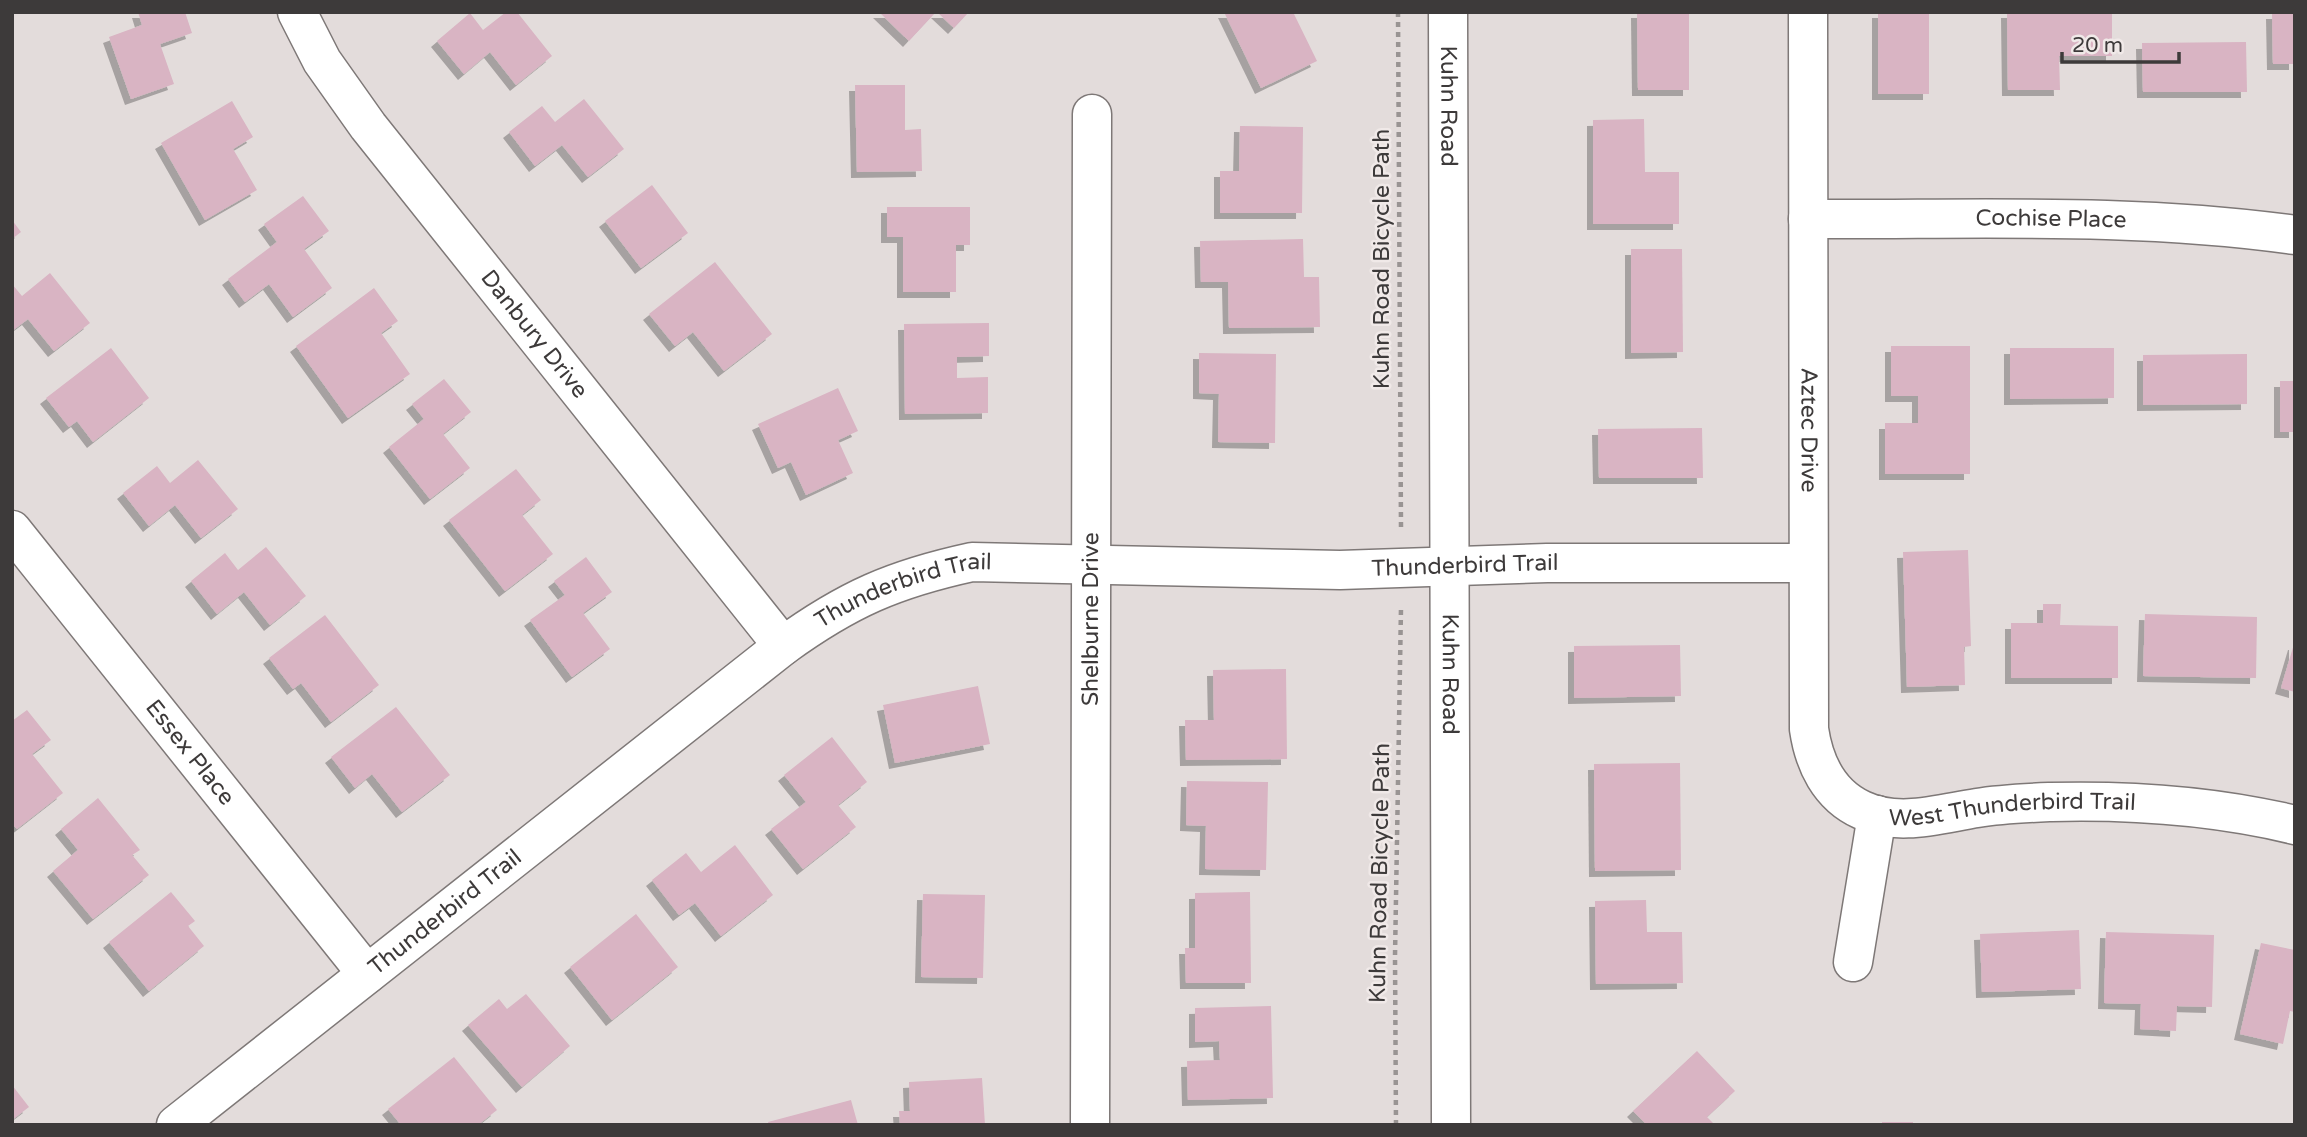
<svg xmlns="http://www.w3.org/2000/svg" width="2307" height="1137" viewBox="0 0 2307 1137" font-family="'Varela Round',sans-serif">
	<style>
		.building { fill: #d9b4c3; filter: url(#shadow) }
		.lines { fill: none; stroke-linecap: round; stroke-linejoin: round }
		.minor-casing { stroke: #7e7877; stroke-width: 41 }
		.path { stroke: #999493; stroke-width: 4.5; stroke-dasharray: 5 5; stroke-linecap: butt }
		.minor { stroke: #fff; stroke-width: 38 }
		.labels { text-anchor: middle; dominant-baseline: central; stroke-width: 5; stroke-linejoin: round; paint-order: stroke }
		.street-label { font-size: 23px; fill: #3d3a3a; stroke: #f0e9e8 }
	</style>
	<defs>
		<filter id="shadow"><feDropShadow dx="-6" dy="6" stdDeviation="0" flood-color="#0004"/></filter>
	</defs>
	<rect width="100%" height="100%" fill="#e3dcdb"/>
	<g class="building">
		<path d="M138,12H185L192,33L160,44L174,84L131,99L109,37L142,25Z"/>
		<path d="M506,12H517L552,56L516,85L490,52L464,74L437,41L470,13L483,30Z"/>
		<path d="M879,12H936L909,41Z"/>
		<path d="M937,12H969L954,28Z"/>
		<path d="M1224,12H1293L1317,61L1261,88Z"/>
		<path d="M1637,12H1689V90H1638Z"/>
		<rect x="1878" y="12" width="51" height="82"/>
		<path d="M2007,12H2112V56H2059L2060,90H2008Z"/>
		<path d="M2272,13H2295V64H2273Z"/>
		<path d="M2246,42L2247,92H2143L2142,43Z"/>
		<path d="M855,85H905V130L921,129L922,171L857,172Z"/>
		<path d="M584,99L624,149L588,177L562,145L535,166L509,132L542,106L555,122Z"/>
		<path d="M232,101L253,137L233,149L257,190L205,220L161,143Z"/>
		<path d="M1644,119L1645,172H1679V224H1593V120Z"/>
		<path d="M1240,126L1303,127L1302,213H1220V171H1239Z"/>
		<path d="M652,185L688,233L641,268L605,221Z"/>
		<path d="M303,196L329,231L304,249L332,288L293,317L269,284L245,302L228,279L277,242L264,224Z"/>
		<path d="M887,207H970V245H956V292H903V237H887Z"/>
		<path d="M12,220L21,232L12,239Z"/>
		<path d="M1303,239L1304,277H1319L1320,327L1229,328L1228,282H1201L1200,241Z"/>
		<path d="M1631,249H1682L1683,352L1631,353Z"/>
		<path d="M715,262L772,334L724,371L693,332L675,346L649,314Z"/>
		<path d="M50,273L90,323L54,351L28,319L12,331V284L22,296Z"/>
		<path d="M374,288L398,321L381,333L410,374L348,418L296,346Z"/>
		<path d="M989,323V356L957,357V378L988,377V413L905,414L904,324Z"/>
		<path d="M1891,346H1970V474H1885V423H1918V396H1891Z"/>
		<path d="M111,348L149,398L93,442L77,421L69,427L46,398Z"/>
		<path d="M2010,348H2114V398L2010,399Z"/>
		<path d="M1199,353L1276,354L1275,443L1218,442L1219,394L1199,393Z"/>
		<path d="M2247,354V404L2143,405V355Z"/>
		<path d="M444,379L471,412L443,434L470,468L430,499L389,447L424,419L412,404Z"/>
		<rect x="2280" y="381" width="15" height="51"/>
		<path d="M838,388L858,431L838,440L853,473L806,495L791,462L778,468L758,424Z"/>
		<path d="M1702,428L1703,478H1599L1598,429Z"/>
		<path d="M198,460L238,509L201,538L175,505L149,526L123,493L157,466L170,483Z"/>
		<path d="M516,469L541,500L522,515L553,554L505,591L449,520Z"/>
		<path d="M266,547L306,596L270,625L244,592L217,614L191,581L225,553L238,570Z"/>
		<path d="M1968,550L1971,646L1964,647L1965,685L1907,687L1903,552Z"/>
		<path d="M586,557L612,592L583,613L610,649L572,677L530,620L565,595L554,581Z"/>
		<path d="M2043,604H2061L2060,625L2118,626V678H2011V623H2043Z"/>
		<path d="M2145,614L2257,617L2256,678L2143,676Z"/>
		<path d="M325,615L379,685L331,722L301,683L293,689L269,658Z"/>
		<path d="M2294,644H2295V692L2281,688Z"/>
		<path d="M1680,645L1681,696L1574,698V646Z"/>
		<path d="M1286,669L1287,759L1186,760L1185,720H1214L1213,670Z"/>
		<path d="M978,686L990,744L895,763L883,705Z"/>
		<path d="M396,707L450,775L402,812L372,774L355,788L331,757Z"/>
		<path d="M27,710L51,740L32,754L63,793L17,829L12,824V721Z"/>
		<path d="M832,737L867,782L838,805L856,827L803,869L771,829L806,802L784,775Z"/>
		<path d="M1680,763L1681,870L1595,871L1594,764Z"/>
		<path d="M1187,781L1268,782L1266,870L1205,869L1206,826L1186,825Z"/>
		<path d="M98,798L140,850L132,855L149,875L93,919L53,871L78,850L61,829Z"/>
		<path d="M735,845L773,895L721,936L695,903L679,915L652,880L686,853L701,872Z"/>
		<path d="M171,892L195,921L188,926L204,946L149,991L109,942Z"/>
		<path d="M1250,892L1251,983H1186L1185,948H1195V893Z"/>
		<path d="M923,894L985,895L983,978L921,977Z"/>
		<path d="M1646,900L1647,932H1682L1683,983L1596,984L1595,901Z"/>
		<path d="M636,914L678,967L612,1020L570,967Z"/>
		<path d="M2079,930L2081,989L1982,992L1980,934Z"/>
		<path d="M2106,932L2214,935L2212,1007L2177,1006L2176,1031L2140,1029L2141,1004L2104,1003Z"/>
		<path d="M2261,943L2295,950V1012L2290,1011L2283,1044L2240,1034Z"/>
		<path d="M526,994L570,1046L522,1087L468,1025L499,999L507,1009Z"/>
		<path d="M1271,1006L1273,1098L1188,1100L1187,1061L1220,1060L1219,1041L1195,1042V1008Z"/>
		<path d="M1697,1051L1735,1091L1707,1117L1715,1125H1647L1633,1111Z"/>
		<path d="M454,1057L497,1110L478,1125H401L388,1109Z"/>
		<path d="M982,1078L985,1125H900L899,1111H910L909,1082Z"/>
		<path d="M12,1085L29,1107L12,1120Z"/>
		<path d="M851,1100L858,1125H769L768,1122Z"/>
		<rect x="1882" y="1122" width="31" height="3"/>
	</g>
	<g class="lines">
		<g class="minor-casing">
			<g id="minor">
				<path id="s1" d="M297,12L322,61L368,126L783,646"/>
				<path id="s2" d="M1448,12L1451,1125"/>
				<path id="s3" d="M1808,12L1809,729C1814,763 1829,795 1862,810C1898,827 1939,814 1977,808C2001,804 2027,803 2051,802C2132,800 2216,806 2295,825"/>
				<path id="s4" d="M1808,219C1970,220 2134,212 2295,235"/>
				<path id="s5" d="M12,530L367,974"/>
				<path d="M1853,962L1877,815"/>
				<path id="s6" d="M176,1125L783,646C848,599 894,579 972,562L1340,570L1547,563H1808"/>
				<path id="s7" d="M1090,1125L1092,114"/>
			</g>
		</g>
		<g class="path">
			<path d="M1398,12L1401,529"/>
			<path d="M1396,1125L1395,956L1401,608"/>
		</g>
		<use href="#minor" class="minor"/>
	</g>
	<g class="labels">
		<g class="street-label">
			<text stroke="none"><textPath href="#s2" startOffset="94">Kuhn Road</textPath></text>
			<text stroke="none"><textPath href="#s4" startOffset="243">Cochise Place</textPath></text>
			<text transform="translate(1382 259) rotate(-90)">Kuhn Road Bicycle Path</text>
			<text stroke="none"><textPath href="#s1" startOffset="401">Danbury Drive</textPath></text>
			<text stroke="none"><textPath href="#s3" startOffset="418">Aztec Drive</textPath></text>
			<text stroke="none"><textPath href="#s6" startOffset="1475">Thunderbird Trail</textPath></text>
			<text stroke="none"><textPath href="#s6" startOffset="908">Thunderbird Trail</textPath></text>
			<text stroke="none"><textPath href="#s7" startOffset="506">Shelburne Drive</textPath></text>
			<text stroke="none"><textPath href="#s2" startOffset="662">Kuhn Road</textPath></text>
			<text stroke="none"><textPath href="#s5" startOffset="285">Essex Place</textPath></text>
			<text stroke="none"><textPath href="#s3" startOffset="970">West Thunderbird Trail</textPath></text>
			<text transform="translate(1380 873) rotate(-89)">Kuhn Road Bicycle Path</text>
			<text stroke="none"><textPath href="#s6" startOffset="343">Thunderbird Trail</textPath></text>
		</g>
	</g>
	<rect width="2307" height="1137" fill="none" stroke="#3d3a3a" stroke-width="28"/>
	<path d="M2062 52v10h117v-10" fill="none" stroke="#3d3a3a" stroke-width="3.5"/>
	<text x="2072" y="52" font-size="21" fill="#3d3a3a" stroke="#f0e9e8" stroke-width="5" paint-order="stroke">20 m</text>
</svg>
